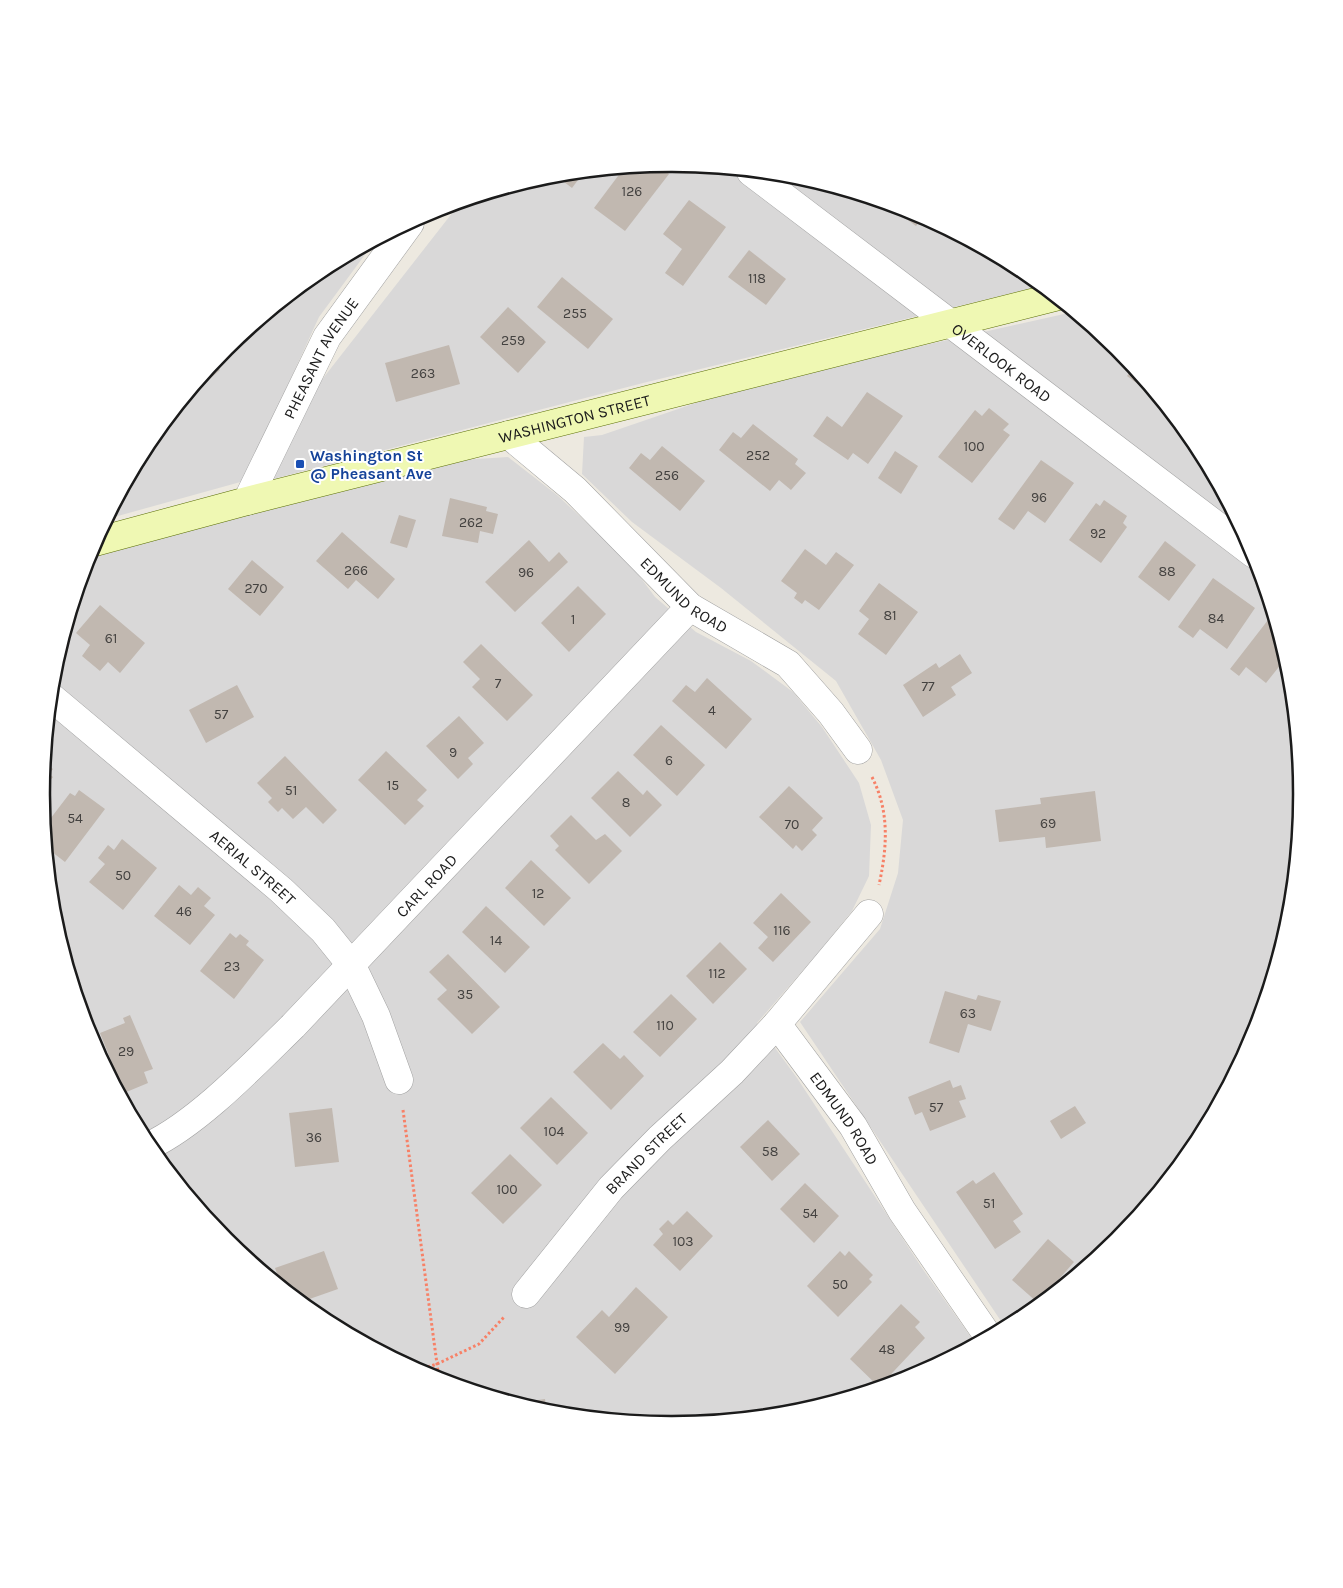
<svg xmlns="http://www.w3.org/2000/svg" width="1343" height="1588" viewBox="0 0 1343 1588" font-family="Karla,sans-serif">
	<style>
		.residential { fill: #d9d8d8 }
		.building { fill: #c1b8b0 }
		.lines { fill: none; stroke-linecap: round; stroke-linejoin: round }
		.street-casing { stroke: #a2a2a2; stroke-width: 29 }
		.secondary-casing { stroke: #5a6e06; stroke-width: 29 }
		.path { stroke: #f78167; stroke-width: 3; stroke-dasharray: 2.5 2.5; stroke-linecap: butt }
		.street { stroke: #fff; stroke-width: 28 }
		.secondary { stroke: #eff8b3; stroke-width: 28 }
		.transit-dot { fill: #1a4fb4; stroke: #fff; stroke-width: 2 }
		.labels { text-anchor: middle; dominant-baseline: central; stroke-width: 4; stroke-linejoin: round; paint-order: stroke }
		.number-label { font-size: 14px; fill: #444240 }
		.street-label { font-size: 16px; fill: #1b1b1b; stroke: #fff }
		.transit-label { font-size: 16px; font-weight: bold; fill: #164399; stroke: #fff; text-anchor: start }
		.rim { fill: none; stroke: #1b1b1b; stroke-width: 2.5 }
	</style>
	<rect width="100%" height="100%" fill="#ede9e0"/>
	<g class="residential">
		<path d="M672,164L795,176L913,212L1022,270L1041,286L643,383L273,479L317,386L460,203L549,176Z"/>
		<path d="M375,241L319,317L244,481L107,519L148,444L226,348L322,270Z"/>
		<path d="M1073,312L1117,349L1196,444L1254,553L1290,671L1302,794L1290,917L1254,1035L1195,1144L1117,1240L1021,1318L1005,1327L800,1022L880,929L898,873L903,820L881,760L836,681L721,588L632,522L582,474L584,437L602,435L722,394L863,359Z"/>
		<path d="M508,457L557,495L629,562L655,597L696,632L751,661L793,692L822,727L859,783L871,825L869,876L852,911L818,953L757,1023L797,1078L922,1268L975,1343L912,1376L794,1412L671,1424L548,1412L430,1376L321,1318L226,1239L147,1144L89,1035L53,917L41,794L53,671L88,556L461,460Z"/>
	</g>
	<g class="building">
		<path d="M658,165L669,174L625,231L594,208L624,168Z"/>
		<path d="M584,172L572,188L555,175Z"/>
		<path d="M689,200L726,227L683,286L665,273L682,249L663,234Z"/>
		<path d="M886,204L913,212L923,217L916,226Z"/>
		<path d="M749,250L786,279L766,305L728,277Z"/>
		<path d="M562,277L613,319L588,349L537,307Z"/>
		<path d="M508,307L546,342L518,373L480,337Z"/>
		<path d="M264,317L249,336L245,332L259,321Z"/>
		<path d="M449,345L460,384L396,402L385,363Z"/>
		<path d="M214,363L220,370L182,403V402Z"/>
		<path d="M1133,368L1158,398V399L1127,376Z"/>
		<path d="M867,392L903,416L868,464L853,453L848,460L813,436L827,416L842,427Z"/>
		<path d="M989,408L1009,424L1003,430L1010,435L972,483L938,457L975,410L982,416Z"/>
		<path d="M753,424L798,459L795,464L806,473L791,490L779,480L770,491L719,450L733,432L741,438Z"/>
		<path d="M662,446L705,481L680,511L629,468L641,453L650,460Z"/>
		<path d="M895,451L918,466L901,494L878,478Z"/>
		<path d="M1041,460L1074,483L1045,523L1028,511L1014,530L998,519Z"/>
		<path d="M450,498L487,507L486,511L498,514L493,534L480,531L478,543L442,536Z"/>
		<path d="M1104,500L1127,516L1123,523L1127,527L1101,563L1069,540L1096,503L1100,506Z"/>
		<path d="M399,515L416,520L407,548L390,543Z"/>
		<path d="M342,532L395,579L378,599L356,580L348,589L316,561Z"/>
		<path d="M529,540L549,562L559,552L568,562L515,612L485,582Z"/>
		<path d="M1165,541L1196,565L1169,601L1138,577Z"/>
		<path d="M805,549L826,565L836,552L854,565L819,610L805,600L802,604L794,598L797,593L781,581Z"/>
		<path d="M252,560L284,587L260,616L228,589Z"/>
		<path d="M1213,578L1255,608L1227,649L1200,629L1193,638L1178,627Z"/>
		<path d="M879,583L918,612L886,655L858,634L869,619L859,611Z"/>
		<path d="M578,586L606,614L569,652L541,623Z"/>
		<path d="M100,605L145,643L120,673L108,662L100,671L82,656L90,645L76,633Z"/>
		<path d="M1268,620L1276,626L1286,658L1266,683L1246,667L1239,676L1230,669Z"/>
		<path d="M481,644L533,695L507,721L472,687L480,679L463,662Z"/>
		<path d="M960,654L972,673L951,687L956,695L923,717L903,685L936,663L939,668Z"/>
		<path d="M707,678L752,719L726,749L672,701L686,685L695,692Z"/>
		<path d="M237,685L254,717L206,743L189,710Z"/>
		<path d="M459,716L484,743L468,758L473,764L458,779L426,746Z"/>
		<path d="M661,725L705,765L677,796L633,755Z"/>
		<path d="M386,751L427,790L417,800L424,806L405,825L358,780Z"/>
		<path d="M285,756L337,810L323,824L306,807L293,819L282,808L278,812L268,802L272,798L257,783Z"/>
		<path d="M44,762L53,769L49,774L53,777L42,790Z"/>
		<path d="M618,771L643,795L647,790L662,805L630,837L591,798Z"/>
		<path d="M789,786L823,818L812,830L817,835L802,851L796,845L793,849L759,817Z"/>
		<path d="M79,790L105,809L65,862L47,848L44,827L70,793L75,796Z"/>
		<path d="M1095,791L1101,841L1046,848L1045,837L999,842L995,810L1041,804L1040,798Z"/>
		<path d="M571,815L596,840L605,834L622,851L589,884L555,850L559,846L550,836Z"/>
		<path d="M122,839L157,868L123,910L89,882L105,864L98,858L108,845L114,850Z"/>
		<path d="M531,860L571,898L544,926L505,888Z"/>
		<path d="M179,885L191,895L198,887L211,898L204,906L215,915L190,945L154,916Z"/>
		<path d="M781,893L811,922L773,962L758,948L768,937L753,923Z"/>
		<path d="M486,906L530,947L505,973L462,932Z"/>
		<path d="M230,933L236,938L240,934L249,941L246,945L264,960L234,999L200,971Z"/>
		<path d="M720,942L747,969L713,1004L686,976Z"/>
		<path d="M448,954L500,1007L472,1034L437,999L447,990L429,972Z"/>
		<path d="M945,991L976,1000L978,995L1001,1001L991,1031L968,1024L959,1053L929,1043Z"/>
		<path d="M671,994L697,1019L660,1057L633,1032Z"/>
		<path d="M130,1015L153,1069L144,1072L148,1083L124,1093L100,1033L125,1023L123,1018Z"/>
		<path d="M603,1043L620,1059L624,1055L644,1076L611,1110L573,1072Z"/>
		<path d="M950,1080L953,1088L961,1085L966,1099L959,1101L966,1117L930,1131L922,1112L915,1115L908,1097Z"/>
		<path d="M551,1097L588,1133L557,1165L520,1128Z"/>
		<path d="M1075,1106L1086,1123L1061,1139L1050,1121Z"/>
		<path d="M332,1108L339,1162L295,1167L289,1113Z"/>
		<path d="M768,1120L800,1154L772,1181L740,1147Z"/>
		<path d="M510,1154L542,1185L503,1224L471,1193Z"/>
		<path d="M994,1172L1023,1214L1013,1221L1021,1232L995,1249L956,1192L973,1180L976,1184Z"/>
		<path d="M805,1183L839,1216L814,1243L780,1209Z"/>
		<path d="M687,1211L713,1236L680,1271L653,1245L663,1234L659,1229L668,1220L673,1225Z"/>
		<path d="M1048,1239L1074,1262L1038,1303L1012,1280Z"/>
		<path d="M324,1251L338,1289L301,1302L281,1285L275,1268Z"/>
		<path d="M840,1251L845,1256L849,1251L873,1275L869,1279L872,1282L838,1317L807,1286Z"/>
		<path d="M636,1287L668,1317L615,1374L576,1337L602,1310L609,1317Z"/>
		<path d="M901,1304L920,1322L915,1327L925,1338L879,1387L850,1359Z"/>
		<path d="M545,1399L547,1412L518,1403Z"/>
	</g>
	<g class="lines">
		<g class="street-casing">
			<g id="street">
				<path id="s1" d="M751,172L1254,554"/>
				<path id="s2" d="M509,435L575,490L690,607L788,664L831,713L858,750"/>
				<path id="s3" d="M247,501L327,337L410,223"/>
				<path id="s4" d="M51,697L281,890L323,930L352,966L376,1016L399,1080"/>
				<path id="s5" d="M777,1024L853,1126L902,1211L988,1336"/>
				<path id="s6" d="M149,1146C198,1123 254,1064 293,1026L690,607"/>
				<path id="s7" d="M526,1294L611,1188L660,1138L732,1072L777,1024L869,914"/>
			</g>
		</g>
		<g class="secondary-casing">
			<g id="secondary">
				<path id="s8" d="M95,542L247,501L1055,297"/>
			</g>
		</g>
		<g class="path">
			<path d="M872,777C890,812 887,848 879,885"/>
			<path d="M403,1110L439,1379"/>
			<path d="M418,1370L437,1364L479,1344L505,1316"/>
		</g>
		<use href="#street" class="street"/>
		<use href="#secondary" class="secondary"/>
	</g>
	<rect class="transit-dot" x="295" y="459" width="10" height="10" rx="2.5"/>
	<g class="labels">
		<g class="number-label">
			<text x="632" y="191">126</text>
			<text x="757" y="278">118</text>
			<text x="575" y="313">255</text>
			<text x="513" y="340">259</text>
			<text x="423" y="373">263</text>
			<text x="974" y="446">100</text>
			<text x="758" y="455">252</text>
			<text x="667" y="475">256</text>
			<text x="1039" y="497">96</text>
			<text x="471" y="522">262</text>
			<text x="1098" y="533">92</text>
			<text x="356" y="570">266</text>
			<text x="1167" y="571">88</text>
			<text x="526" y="572">96</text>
			<text x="256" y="588">270</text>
			<text x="890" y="615">81</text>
			<text x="1216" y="618">84</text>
			<text x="573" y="619">1</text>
			<text x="111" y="638">61</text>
			<text x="498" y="683">7</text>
			<text x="928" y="686">77</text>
			<text x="712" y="710">4</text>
			<text x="221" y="714">57</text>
			<text x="453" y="752">9</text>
			<text x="669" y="760">6</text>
			<text x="393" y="785">15</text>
			<text x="291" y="790">51</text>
			<text x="626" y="802">8</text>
			<text x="75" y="818">54</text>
			<text x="1048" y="823">69</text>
			<text x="792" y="824">70</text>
			<text x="123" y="875">50</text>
			<text x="538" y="893">12</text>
			<text x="184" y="911">46</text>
			<text x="782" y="930">116</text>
			<text x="496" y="940">14</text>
			<text x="232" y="966">23</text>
			<text x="717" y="973">112</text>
			<text x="465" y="994">35</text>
			<text x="968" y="1013">63</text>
			<text x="665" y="1025">110</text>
			<text x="126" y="1051">29</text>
			<text x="936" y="1107">57</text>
			<text x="554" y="1131">104</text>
			<text x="314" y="1137">36</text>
			<text x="770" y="1151">58</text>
			<text x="507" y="1189">100</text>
			<text x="989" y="1203">51</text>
			<text x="810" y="1213">54</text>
			<text x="683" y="1241">103</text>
			<text x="840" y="1284">50</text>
			<text x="622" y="1327">99</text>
			<text x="887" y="1349">48</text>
		</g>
		<g class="street-label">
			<text stroke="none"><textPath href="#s3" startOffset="161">PHEASANT AVENUE</textPath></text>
			<text stroke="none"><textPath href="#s1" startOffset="315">OVERLOOK ROAD</textPath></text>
			<text stroke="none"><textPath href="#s8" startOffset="495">WASHINGTON STREET</textPath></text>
			<text stroke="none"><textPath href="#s2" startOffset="238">EDMUND ROAD</textPath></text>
			<text stroke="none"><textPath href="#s4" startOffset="264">AERIAL STREET</textPath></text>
			<text stroke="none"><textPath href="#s6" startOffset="382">CARL ROAD</textPath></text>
			<text stroke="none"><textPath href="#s5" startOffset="116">EDMUND ROAD</textPath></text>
			<text stroke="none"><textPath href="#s7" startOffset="185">BRAND STREET</textPath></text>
		</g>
		<g class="transit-label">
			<text x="310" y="455">Washington St<tspan x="310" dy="18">@ Pheasant Ave</tspan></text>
		</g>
	</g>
	<path d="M0 0H1343V1588H0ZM671 172H672A621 621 0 0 1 1293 793V795A621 621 0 0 1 672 1416H671A621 621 0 0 1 50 795V793A621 621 0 0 1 671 172Z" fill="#fff" fill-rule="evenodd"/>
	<path class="rim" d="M671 172H672A621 621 0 0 1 1293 793V795A621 621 0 0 1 672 1416H671A621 621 0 0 1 50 795V793A621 621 0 0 1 671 172Z"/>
</svg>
